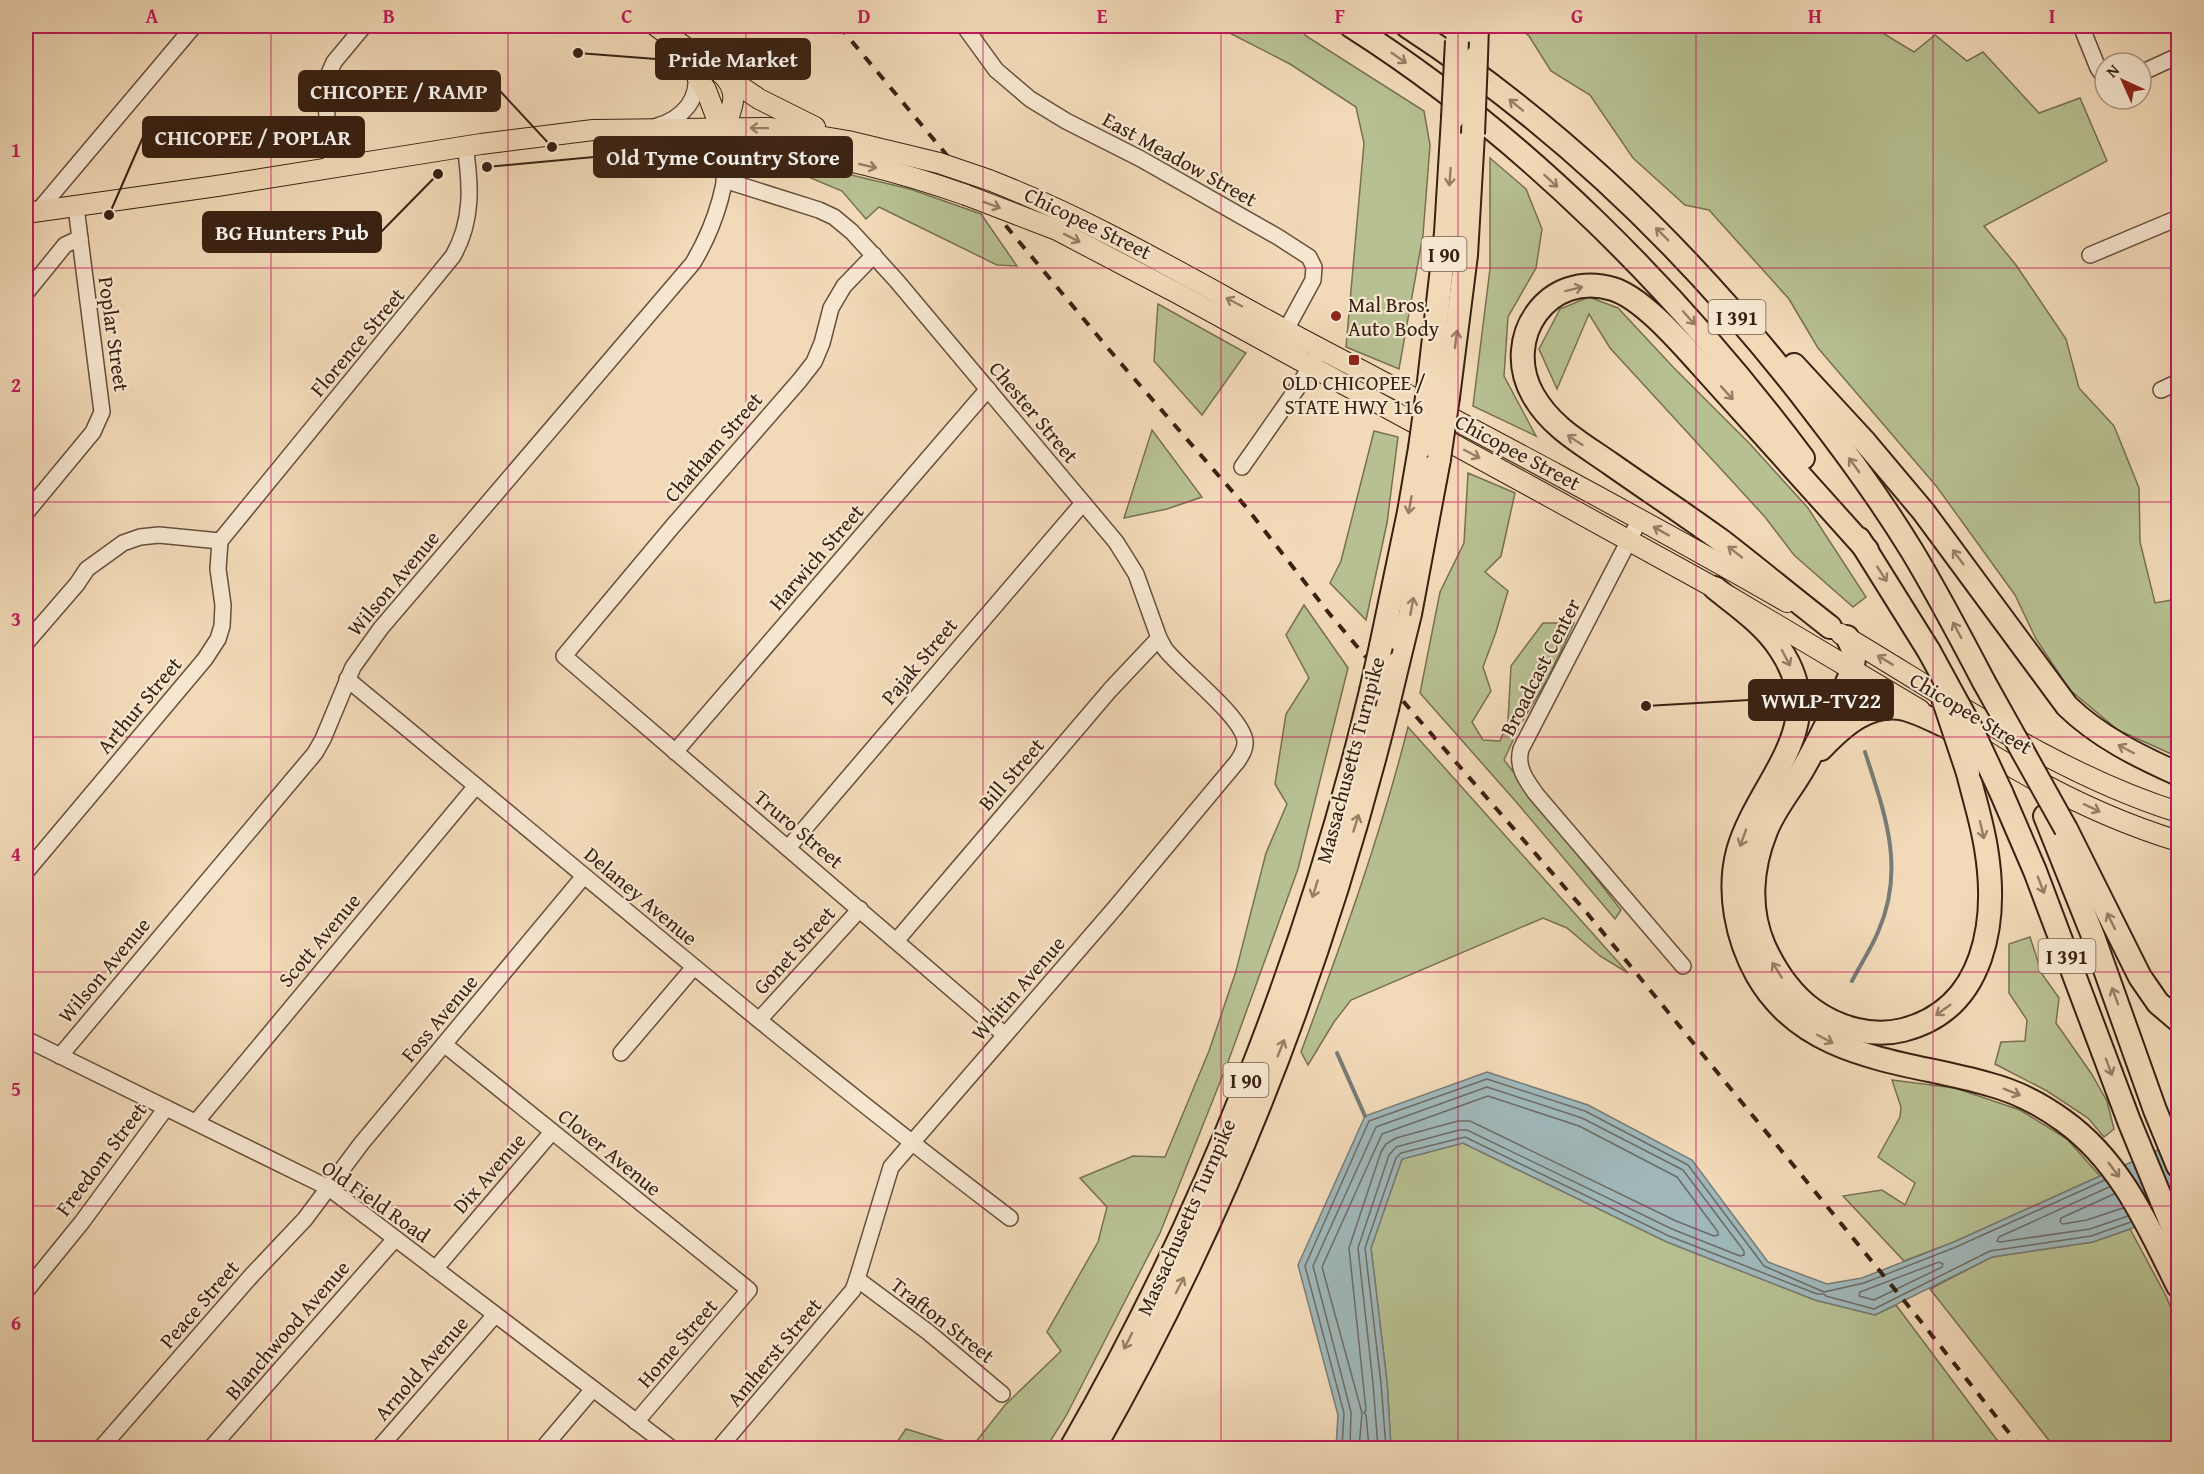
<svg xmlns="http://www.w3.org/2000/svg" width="2204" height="1474" viewBox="0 0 2204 1474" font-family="'Gentium Book Plus',serif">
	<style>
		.green { fill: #b7c091; stroke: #787052; stroke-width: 1.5 }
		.water { fill: #a0b8ba; stroke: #777c77; stroke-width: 1.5 }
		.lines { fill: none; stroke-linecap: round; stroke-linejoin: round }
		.shore { stroke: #6c6c66; stroke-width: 1.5 }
		.stream { stroke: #777c77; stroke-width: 4 }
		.minor-casing { stroke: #674f3c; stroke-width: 18 }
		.major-casing { stroke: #392112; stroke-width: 22 }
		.highway-casing { stroke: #392112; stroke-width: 26 }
		.minor { stroke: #f7e7d1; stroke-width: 15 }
		.major { stroke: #f2dab8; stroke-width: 20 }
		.highway { stroke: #f2dab8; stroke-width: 22 }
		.rail { stroke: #392112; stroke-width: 4; stroke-dasharray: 10 10; stroke-linecap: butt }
		.major-bridge-casing { stroke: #392112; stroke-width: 22; stroke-linecap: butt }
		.highway-bridge-casing { stroke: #392112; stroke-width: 26; stroke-linecap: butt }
		.major-bridge { stroke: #f2dab8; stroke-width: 20 }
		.highway-bridge { stroke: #f2dab8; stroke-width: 22 }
		.oneway { stroke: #967e65 }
		.grid { fill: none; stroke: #c2185b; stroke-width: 1.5; stroke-opacity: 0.55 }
		.poi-dot { fill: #8f2418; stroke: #f7e7d1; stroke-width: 2 }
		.labels { text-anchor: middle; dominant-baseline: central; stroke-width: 4.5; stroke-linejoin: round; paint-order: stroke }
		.shield { fill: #f7e7d1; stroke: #725c4b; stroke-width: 1.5 }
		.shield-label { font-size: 20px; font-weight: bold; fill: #392112 }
		.street-label { font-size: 21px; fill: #392112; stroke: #f7e7d1 }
		.poi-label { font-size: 21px; fill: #392112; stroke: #f7e7d1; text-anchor: start }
		.leader { fill: none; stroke: #392112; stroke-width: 2 }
		.callout-dot { fill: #392112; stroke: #f7e7d1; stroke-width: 2 }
		.callout { fill: #392112; stroke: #392112; stroke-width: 2 }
		.callout-label { font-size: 22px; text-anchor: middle; font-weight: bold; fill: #fff }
		.neatline { fill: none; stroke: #c2185b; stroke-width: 2 }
		.grid-label { font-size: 20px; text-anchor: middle; font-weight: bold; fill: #c2185b }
	</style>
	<rect width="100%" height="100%" fill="#f2dab8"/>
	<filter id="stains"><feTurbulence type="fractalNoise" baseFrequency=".00333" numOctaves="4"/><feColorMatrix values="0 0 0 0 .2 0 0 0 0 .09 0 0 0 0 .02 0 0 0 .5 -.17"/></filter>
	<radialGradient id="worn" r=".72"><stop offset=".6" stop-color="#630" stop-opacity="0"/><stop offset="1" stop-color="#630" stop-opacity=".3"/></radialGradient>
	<g class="green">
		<path d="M1216,26H1298L1306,36L1424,111L1430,145L1423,235L1399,369L1346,347L1364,143L1356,107L1290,64Z"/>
		<path d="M1516,26H1871L1914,52L1935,35L1967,61L1983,52L2039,113L2080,98L2107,161L1984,226L2016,265L2066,339L2079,388L2114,426L2139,488L2140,542L2155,603L2178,599V757L2118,730L2070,690L2036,639L2015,595L1937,487L1818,348L1789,299L1709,210L1685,205L1633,158L1590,95L1551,71L1529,36Z"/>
		<path d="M1490,158L1526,189L1542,229L1536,268L1508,317L1504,376L1536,436L1473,406L1490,269Z"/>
		<path d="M787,168L843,173L910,189L981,214L1017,266L997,265L879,207L866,219L842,191Z"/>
		<path d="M1589,297L1618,308L1674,368L1750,444L1808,508L1866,597L1853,607L1794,555L1765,517L1610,348L1589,314L1557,389L1539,349L1560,309Z"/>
		<path d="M1158,304L1246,353L1202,415L1154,361Z"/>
		<path d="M1152,430L1202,497L1167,509L1124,518Z"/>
		<path d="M1374,431L1398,437L1387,523L1366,620L1330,583L1341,561Z"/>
		<path d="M1468,473L1515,493L1501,556L1485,572L1508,591L1496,632L1483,667L1491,691L1472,722L1483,740L1500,741L1508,721L1511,666L1543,623H1574L1547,680L1520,725L1504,760L1621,910L1615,919L1518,804L1420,693L1440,592L1464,543Z"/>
		<path d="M1304,605L1348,668L1298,869L1228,1062L1160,1233L1066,1416L1046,1448H971L1005,1405L1061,1351L1047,1332L1098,1242L1107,1207L1080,1178L1133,1156L1165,1157L1209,1051L1236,971L1266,853L1287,804L1275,784L1286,714L1309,678L1286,635Z"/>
		<path d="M1408,727L1628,973L1600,956L1567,928L1543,918L1351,1000L1334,1022L1308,1065L1301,1052C1341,945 1380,838 1408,727Z"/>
		<path d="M2030,937L2042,974L2059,998L2056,1023L2091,1073L2107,1101L2114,1129L2104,1137L2088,1118L2047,1091L1995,1064L2001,1042L2025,1041L2027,1020L2009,993V944Z"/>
		<path d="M1892,1080L1955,1088L2020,1110L2067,1139L2100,1176L1954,1242L1904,1261L1843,1196L1882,1190L1905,1205L1915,1183L1878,1157L1900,1117L1901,1107Z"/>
		<path d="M1463,1143L1667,1242L1815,1300L1875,1315L1896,1305L2003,1448H1391L1387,1382L1371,1248L1402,1159Z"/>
		<path d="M2130,1229L2166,1296L2178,1325V1448H2055L1930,1289L1992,1257L2093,1242Z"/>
		<path d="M906,1429L968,1448H893Z"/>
	</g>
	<path class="water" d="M1487,1072L1588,1105L1692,1160L1768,1262L1827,1284L1862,1278L1954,1242L2178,1141V1212L2093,1242L1992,1257L1875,1315L1815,1300L1667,1242L1463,1143L1402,1159L1371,1248L1387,1382L1391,1448H1336L1338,1415L1298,1265L1365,1116Z"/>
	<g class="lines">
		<g class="shore">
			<path d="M2109,1187L1999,1237L1997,1241L2000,1242L2090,1229L2128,1216"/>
			<path d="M2114,1194L2061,1218L2060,1222L2063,1224L2087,1220L2123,1208"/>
			<path d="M1939,1262L1943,1264L1942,1267L1874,1300L1859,1296L1860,1292Z"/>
			<path d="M1342,1448L1344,1413L1305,1266L1369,1121L1487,1079L1585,1111L1688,1165L1764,1266L1824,1292L1864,1283L1956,1247L2105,1180"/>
			<path d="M1350,1448L1351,1412L1313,1266L1376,1127L1487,1087L1582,1118L1683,1170L1744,1251V1255L1740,1256L1672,1229L1467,1130H1459L1396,1147L1389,1155L1358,1248L1373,1383L1378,1448"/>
			<path d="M1359,1448L1362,1413L1322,1267L1382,1134L1488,1096L1579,1126L1677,1177L1718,1232V1235L1714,1236L1676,1221L1470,1121H1458L1396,1138L1386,1144L1381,1152L1349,1248L1366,1410L1364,1413L1366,1415L1369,1448"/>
			<path d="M1386,1448L1381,1383L1365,1248L1396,1158L1401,1153L1465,1137L1669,1236L1817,1294H1824L1826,1296L1874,1309L1990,1251L2091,1236L2131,1222"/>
		</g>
		<g class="stream">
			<path d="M1852,981C1860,965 1871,949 1878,932C1906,869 1885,814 1865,752"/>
			<path d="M1337,1053L1365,1116"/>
		</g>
		<g class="minor-casing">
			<g id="minor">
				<path d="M964,26L996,70L1030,99L1066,121L1141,159L1278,237L1309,257L1314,267L1313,280L1281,339"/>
				<path d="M2081,26L2098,68L2105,78"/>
				<path d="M26,28L27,26"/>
				<path d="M2141,73L2178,56"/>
				<path d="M657,126C682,119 701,99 695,71"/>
				<path d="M332,168L324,85L334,62L364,26"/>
				<path d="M38,211L194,26"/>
				<path d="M874,255L844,286L831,308L822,343L814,362L800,380L672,527L564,656L1005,1035"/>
				<path d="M2090,255L2178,218"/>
				<path d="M26,293L65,245L80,238"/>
				<path d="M2161,390L2178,382"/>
				<path d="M1242,467L1298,387L1321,348"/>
				<path d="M26,513L93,432L102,412L76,207"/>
				<path d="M1640,519L1521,749C1516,767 1526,780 1536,794L1683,966"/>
				<path d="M220,541L453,256C473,221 471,185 465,146"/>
				<path d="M26,643L77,584L87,569L123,543L140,537L159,535L220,541"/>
				<path d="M347,679C567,860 783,1046 1010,1218"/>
				<path d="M675,752L988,389"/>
				<path d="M788,848L1083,503"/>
				<path d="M26,872L205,659L218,639L222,626L223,605L218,569L220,541"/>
				<path d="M897,940L1110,690L1159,638"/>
				<path d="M759,1020L860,909"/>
				<path d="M26,1039L329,1188L671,1448"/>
				<path d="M445,1045L749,1290L636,1422"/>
				<path d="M621,1053L694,967"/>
				<path d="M60,1056L315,753L323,739L353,667L381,628L693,263C715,226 732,176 726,133"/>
				<path d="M196,1122L476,786"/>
				<path d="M435,1269L552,1132"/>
				<path d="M857,1279L928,1332L1002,1394"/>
				<path d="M26,1291L82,1222L166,1108"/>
				<path d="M101,1448L252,1275L305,1219L361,1144L584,876"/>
				<path d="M211,1448L395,1239"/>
				<path d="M379,1448L495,1315"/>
				<path d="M543,1448L593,1389"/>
				<path d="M719,1448L853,1290L857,1279L891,1167L1115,908L1237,762C1241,756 1246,749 1245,741C1242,716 1183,672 1165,649L1159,638L1136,574L1116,542L896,280L852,232L834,217L819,210L724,180"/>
			</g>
		</g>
		<g class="major-casing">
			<g id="major">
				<path d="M656,26L722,74C740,92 733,106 725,127"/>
				<path d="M680,50L706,90L717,119L725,127"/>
				<path d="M722,74L759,99L815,127"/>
				<path d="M688,137C716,142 745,144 774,148C839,156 904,173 966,195"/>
				<path d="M989,180C1097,222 1198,283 1300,338C1463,424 1627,510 1787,602"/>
				<path d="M26,213L217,186L481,144L593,130L771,128L848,141L939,163"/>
				<path d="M1018,215L1057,230L1177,293L1530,486L1715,588L1920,710"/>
				<path d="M1841,634C1949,698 2057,774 2178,812"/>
				<path d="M1976,745C2039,785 2106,819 2178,841"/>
			</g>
		</g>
		<g class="highway-casing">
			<g id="highway">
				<path d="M1351,26C1523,135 1681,295 1803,458"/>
				<path d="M1407,26C1565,129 1699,261 1813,410C1848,455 1882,502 1912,551C1938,594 1961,638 1984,682"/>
				<path d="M1476,57L1477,26"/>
				<path d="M1794,365L1865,442L1923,511L2067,706C2099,737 2138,756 2178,774"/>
				<path d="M1428,390L1446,233L1453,118"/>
				<path d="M1448,397L1466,255L1473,134"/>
				<path d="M1859,539L1929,651"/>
				<path d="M1715,588C1738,607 1764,624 1780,649C1833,727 1758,780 1738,851C1727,892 1737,939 1757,975C1806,1061 1905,1060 1988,1084C2015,1091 2041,1104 2064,1121C2121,1162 2148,1226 2178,1286"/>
				<path d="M1830,627C1794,599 1759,570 1723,542C1686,515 1648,490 1611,464C1581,443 1551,427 1533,395C1501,338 1548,269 1613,289C1642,298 1679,341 1699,363L1867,550"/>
				<path d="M1847,637C1851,644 1854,650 1854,658C1853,674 1843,691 1836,705C1826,726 1815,748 1803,769C1791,790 1775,808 1766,831C1751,868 1748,909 1764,946C1775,970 1791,994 1813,1010C1838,1028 1872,1038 1903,1030C1986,1009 1998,920 1986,848C1982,822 1974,798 1968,773"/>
				<path d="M1381,646L1409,512L1420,448"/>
				<path d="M1398,663L1410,614L1439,459"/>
				<path d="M1821,749C1843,726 1870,701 1905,709C1920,713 1934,721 1948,727"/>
				<path d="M2001,792L2035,871L2129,1121L2178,1240"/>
				<path d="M2045,816L2093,936L2155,1110L2178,1166"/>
				<path d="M2066,829L2140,977L2158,1003L2178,1020"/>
				<path d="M1071,1448C1205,1214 1308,955 1371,691"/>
				<path d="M1094,1448C1225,1218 1323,967 1387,709"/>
			</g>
		</g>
		<use href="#minor" class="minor"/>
		<use href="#major" class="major"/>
		<use href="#highway" class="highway"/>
		<path class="rail" d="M839,26L1117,359L1246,507L1328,612L1414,714L1587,913L1915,1314L2021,1448"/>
		<g class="major-bridge-casing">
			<g id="major-bridge">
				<path d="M939,163L989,180"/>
				<path d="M966,195L1018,215"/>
			</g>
		</g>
		<g class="highway-bridge-casing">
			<g id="highway-bridge">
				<path d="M1453,118L1457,41"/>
				<path d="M1473,134L1476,57"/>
				<path d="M1420,448L1428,390"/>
				<path d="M1439,459L1448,397"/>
				<path d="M1929,651L1971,728L2001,792"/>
				<path d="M1984,682L2066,829"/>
				<path d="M1371,691L1381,646"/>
				<path d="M1943,698L1968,773"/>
				<path d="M1387,709L1398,663"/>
			</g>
		</g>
		<use href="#major-bridge" class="major-bridge"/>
		<use href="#highway-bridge" class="highway-bridge"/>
	</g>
	<defs><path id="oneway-shaft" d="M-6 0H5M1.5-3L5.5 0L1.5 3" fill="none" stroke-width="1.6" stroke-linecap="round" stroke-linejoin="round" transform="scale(1.5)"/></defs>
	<g class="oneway">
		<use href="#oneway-shaft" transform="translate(1399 58) rotate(35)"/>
		<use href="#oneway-shaft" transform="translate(1516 105) rotate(-141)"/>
		<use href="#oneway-shaft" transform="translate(759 128) rotate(-179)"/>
		<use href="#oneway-shaft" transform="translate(868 166) rotate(13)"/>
		<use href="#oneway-shaft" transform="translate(1450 177) rotate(94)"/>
		<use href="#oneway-shaft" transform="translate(1551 181) rotate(42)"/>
		<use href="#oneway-shaft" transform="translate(992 205) rotate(21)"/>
		<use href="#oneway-shaft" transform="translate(1662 234) rotate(-135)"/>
		<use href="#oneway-shaft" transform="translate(1072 238) rotate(27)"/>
		<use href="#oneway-shaft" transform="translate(1574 289) rotate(-14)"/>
		<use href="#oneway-shaft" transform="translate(1234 302) rotate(-152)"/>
		<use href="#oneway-shaft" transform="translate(1689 318) rotate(48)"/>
		<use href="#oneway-shaft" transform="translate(1456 339) rotate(-83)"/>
		<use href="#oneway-shaft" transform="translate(1727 393) rotate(48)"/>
		<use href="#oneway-shaft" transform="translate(1575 440) rotate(-147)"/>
		<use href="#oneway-shaft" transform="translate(1472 454) rotate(28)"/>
		<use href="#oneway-shaft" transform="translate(1854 465) rotate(-126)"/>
		<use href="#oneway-shaft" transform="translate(1410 505) rotate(100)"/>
		<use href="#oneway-shaft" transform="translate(1661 531) rotate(-151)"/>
		<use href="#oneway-shaft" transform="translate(1735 552) rotate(-142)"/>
		<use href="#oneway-shaft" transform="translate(1958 557) rotate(-127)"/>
		<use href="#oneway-shaft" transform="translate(1882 574) rotate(57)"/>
		<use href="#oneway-shaft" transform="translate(1412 606) rotate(-79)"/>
		<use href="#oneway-shaft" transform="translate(1957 630) rotate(-118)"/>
		<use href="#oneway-shaft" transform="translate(1786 658) rotate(62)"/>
		<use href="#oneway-shaft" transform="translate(1885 660) rotate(-149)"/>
		<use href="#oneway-shaft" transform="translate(2126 749) rotate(-152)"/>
		<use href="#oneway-shaft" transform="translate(2092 808) rotate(25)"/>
		<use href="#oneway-shaft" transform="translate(1356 823) rotate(-73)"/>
		<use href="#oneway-shaft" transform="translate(1982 830) rotate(77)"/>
		<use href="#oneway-shaft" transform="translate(1743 838) rotate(110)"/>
		<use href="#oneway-shaft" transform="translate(2041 885) rotate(69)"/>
		<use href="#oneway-shaft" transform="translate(1315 889) rotate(107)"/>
		<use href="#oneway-shaft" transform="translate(2111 921) rotate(-116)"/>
		<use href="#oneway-shaft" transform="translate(1777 970) rotate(-122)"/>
		<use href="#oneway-shaft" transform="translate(2115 996) rotate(-110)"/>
		<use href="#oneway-shaft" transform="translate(1943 1010) rotate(144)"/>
		<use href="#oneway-shaft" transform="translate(1825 1039) rotate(28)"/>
		<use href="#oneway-shaft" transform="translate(1281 1048) rotate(-68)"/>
		<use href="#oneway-shaft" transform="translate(2109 1067) rotate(69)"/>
		<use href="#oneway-shaft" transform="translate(2012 1092) rotate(22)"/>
		<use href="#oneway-shaft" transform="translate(2114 1170) rotate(53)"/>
		<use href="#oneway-shaft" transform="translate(1180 1285) rotate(-63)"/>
		<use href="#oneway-shaft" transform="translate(1128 1341) rotate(117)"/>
	</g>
	<path class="grid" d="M271,26V1448M508,26V1448M746,26V1448M983,26V1448M1221,26V1448M1458,26V1448M1696,26V1448M1933,26V1448M26,268H2178M26,502H2178M26,737H2178M26,972H2178M26,1206H2178"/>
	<g class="poi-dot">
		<circle cx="1336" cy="316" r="6"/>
		<rect x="1348" y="354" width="12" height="12" rx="3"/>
	</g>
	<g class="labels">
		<g class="shield">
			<rect x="1421.5" y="237" width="45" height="34" rx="4.5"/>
			<rect x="1708.5" y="300" width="57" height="34" rx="4.5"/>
			<rect x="2038.5" y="939" width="57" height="34" rx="4.5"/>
			<rect x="1223.5" y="1063" width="45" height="34" rx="4.5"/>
		</g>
		<g class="shield-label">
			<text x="1444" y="254">I 90</text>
			<text x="1737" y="317">I 391</text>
			<text x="2067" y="956">I 391</text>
			<text x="1246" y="1080">I 90</text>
		</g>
		<g class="street-label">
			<text transform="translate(1180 159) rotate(29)">East Meadow Street</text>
			<text transform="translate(1088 223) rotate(26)">Chicopee Street</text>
			<text transform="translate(114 334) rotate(82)">Poplar Street</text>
			<text transform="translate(357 342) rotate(-50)">Florence Street</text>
			<text transform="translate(1034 412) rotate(50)">Chester Street</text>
			<text transform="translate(713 447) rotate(-49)">Chatham Street</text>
			<text transform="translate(1518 452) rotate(28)">Chicopee Street</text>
			<text transform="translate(816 557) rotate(-49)">Harwich Street</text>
			<text transform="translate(393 583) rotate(-50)">Wilson Avenue</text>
			<text transform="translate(919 661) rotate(-50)">Pajak Street</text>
			<text transform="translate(1540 667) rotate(-63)">Broadcast Center</text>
			<text transform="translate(139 705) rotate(-50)">Arthur Street</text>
			<text transform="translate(1971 713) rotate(31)">Chicopee Street</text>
			<text transform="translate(1350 760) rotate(-75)">Massachusetts Turnpike</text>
			<text transform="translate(1011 774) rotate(-49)">Bill Street</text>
			<text transform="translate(799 829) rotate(40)">Truro Street</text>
			<text transform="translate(641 896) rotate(40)">Delaney Avenue</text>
			<text transform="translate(319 940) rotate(-50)">Scott Avenue</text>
			<text transform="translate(794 950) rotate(-48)">Gonet Street</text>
			<text transform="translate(104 970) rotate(-50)">Wilson Avenue</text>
			<text transform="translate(1018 988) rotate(-49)">Whitin Avenue</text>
			<text transform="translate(439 1018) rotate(-50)">Foss Avenue</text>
			<text transform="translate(610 1152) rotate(39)">Clover Avenue</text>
			<text transform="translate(101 1159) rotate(-53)">Freedom Street</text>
			<text transform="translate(489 1173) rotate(-49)">Dix Avenue</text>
			<text transform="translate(376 1201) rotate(35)">Old Field Road</text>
			<text transform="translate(1186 1217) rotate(-66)">Massachusetts Turnpike</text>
			<text transform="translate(199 1304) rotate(-49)">Peace Street</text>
			<text transform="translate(943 1320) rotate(38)">Trafton Street</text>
			<text transform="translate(287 1330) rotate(-49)">Blanchwood Avenue</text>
			<text transform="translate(677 1343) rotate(-49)">Home Street</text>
			<text transform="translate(774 1352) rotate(-50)">Amherst Street</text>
			<text transform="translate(421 1368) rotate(-49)">Arnold Avenue</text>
		</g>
		<g class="poi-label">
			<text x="1348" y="304">Mal Bros.<tspan x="1348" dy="24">Auto Body</tspan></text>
			<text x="1354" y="382" text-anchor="middle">OLD CHICOPEE /<tspan x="1354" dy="24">STATE HWY 116</tspan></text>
		</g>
	</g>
	<path class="leader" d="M578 53L656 59M552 147L500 91M109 215L143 137M487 167L594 157M438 174L381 232M1646 706L1749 700"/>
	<g class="callout-dot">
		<circle cx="578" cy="53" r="6"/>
		<circle cx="552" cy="147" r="6"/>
		<circle cx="109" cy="215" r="6"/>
		<circle cx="487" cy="167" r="6"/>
		<circle cx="438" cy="174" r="6"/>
		<circle cx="1646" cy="706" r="6"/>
	</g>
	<g class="callout">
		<rect x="656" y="39" width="154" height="40" rx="6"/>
		<rect x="299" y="71" width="201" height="40" rx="6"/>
		<rect x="143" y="117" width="221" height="40" rx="6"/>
		<rect x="594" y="137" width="258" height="40" rx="6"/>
		<rect x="203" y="212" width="178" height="40" rx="6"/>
		<rect x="1749" y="680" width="144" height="40" rx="6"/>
	</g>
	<g class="callout-label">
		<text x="733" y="67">Pride Market</text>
		<text x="399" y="99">CHICOPEE / RAMP</text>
		<text x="253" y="145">CHICOPEE / POPLAR</text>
		<text x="723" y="165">Old Tyme Country Store</text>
		<text x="292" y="240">BG Hunters Pub</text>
		<text x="1821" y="708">WWLP-TV22</text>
	</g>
	<rect width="2204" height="1474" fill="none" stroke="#f2dab8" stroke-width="66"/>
	<g transform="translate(2123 81) rotate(315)"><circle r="28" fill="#f7e7d1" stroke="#ab9885" stroke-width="1.5"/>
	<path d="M0-4.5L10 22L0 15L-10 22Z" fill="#8f2418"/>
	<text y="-9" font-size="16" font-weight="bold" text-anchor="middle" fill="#392112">N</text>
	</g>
	<rect x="33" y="33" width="2138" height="1408" class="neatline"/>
	<g class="grid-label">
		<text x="152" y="23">A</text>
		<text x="389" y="23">B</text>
		<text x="627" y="23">C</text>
		<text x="864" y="23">D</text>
		<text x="1102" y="23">E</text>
		<text x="1340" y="23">F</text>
		<text x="1577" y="23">G</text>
		<text x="1815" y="23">H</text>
		<text x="2052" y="23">I</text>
		<text x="16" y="157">1</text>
		<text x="16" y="392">2</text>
		<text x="16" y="626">3</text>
		<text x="16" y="861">4</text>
		<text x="16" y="1096">5</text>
		<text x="16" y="1330">6</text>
	</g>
	<rect width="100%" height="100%" filter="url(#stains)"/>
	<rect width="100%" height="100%" fill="url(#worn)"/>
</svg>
